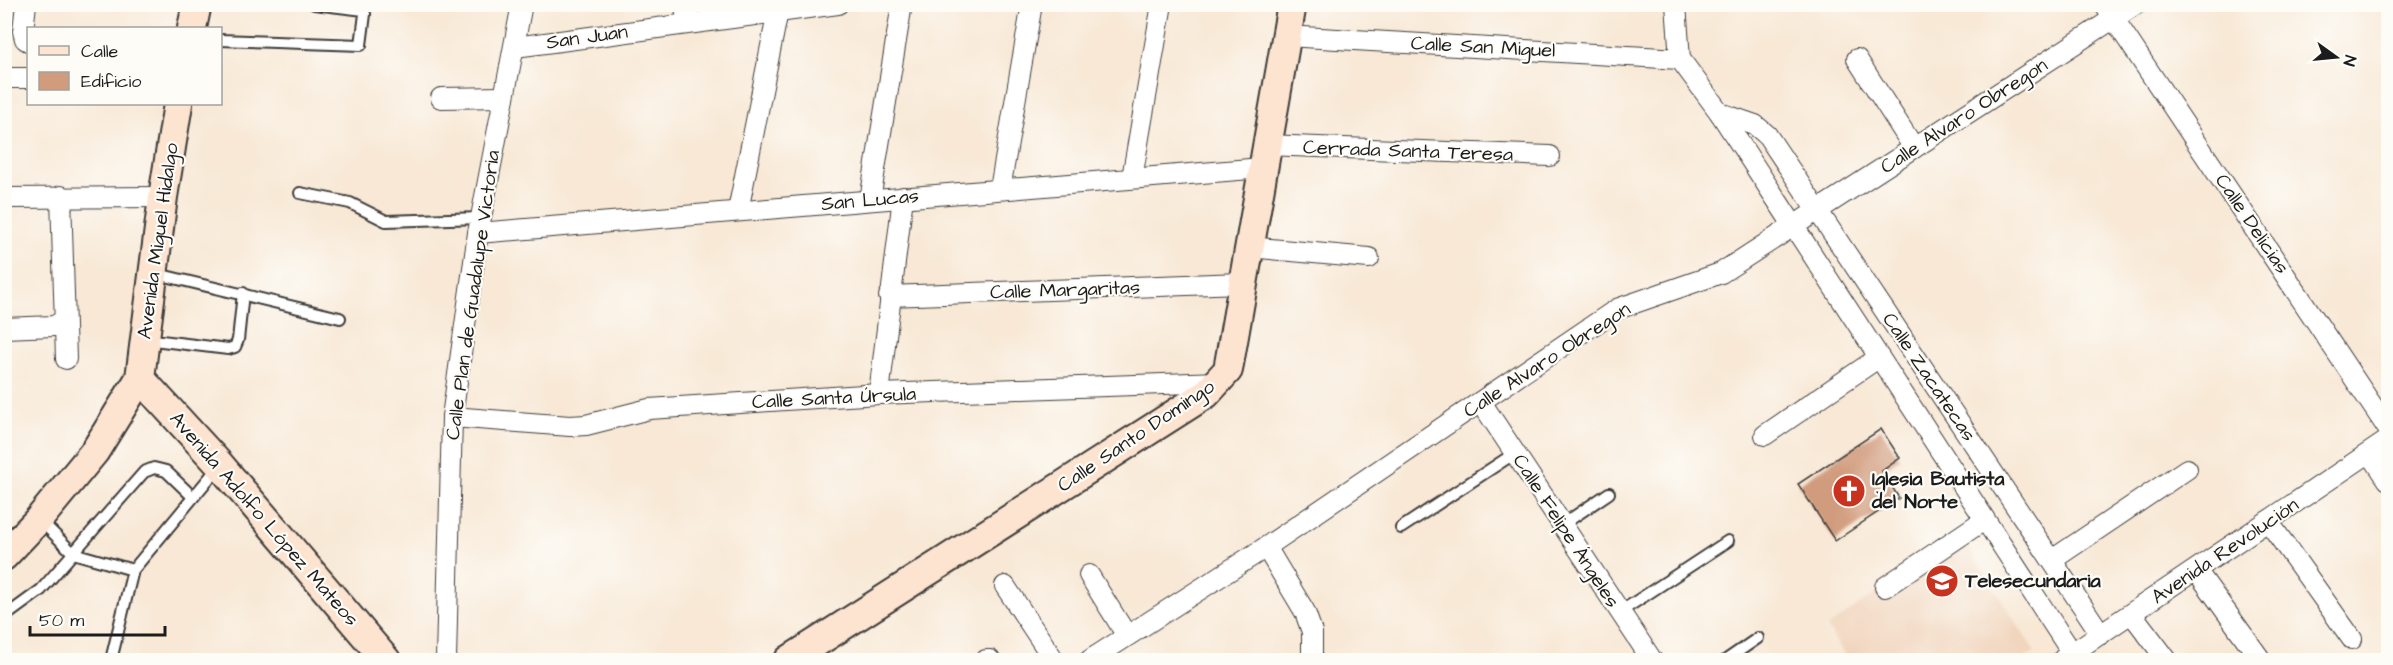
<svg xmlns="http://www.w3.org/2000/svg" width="2393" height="665" viewBox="0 0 2393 665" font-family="'Architects Daughter',sans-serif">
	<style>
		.built { fill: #f1d5bd }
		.building { fill: #d19b7d }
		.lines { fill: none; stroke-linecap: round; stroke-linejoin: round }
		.lane-casing { stroke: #3d3b38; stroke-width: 14 }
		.street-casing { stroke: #3d3b38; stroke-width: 22 }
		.secondary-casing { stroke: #3d3b38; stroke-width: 32 }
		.lane { stroke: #fff; stroke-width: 10 }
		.street { stroke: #fff; stroke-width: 20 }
		.secondary { stroke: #fde4d1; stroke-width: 28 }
		.labels { text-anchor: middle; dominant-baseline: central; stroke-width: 4.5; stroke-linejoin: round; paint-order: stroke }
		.street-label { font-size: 20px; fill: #1c1c1c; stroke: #fdfcf7 }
		.poi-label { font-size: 20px; font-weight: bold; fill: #1c1c1c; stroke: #fdfcf7; text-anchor: start }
	</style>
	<rect width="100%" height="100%" fill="#fdfcf7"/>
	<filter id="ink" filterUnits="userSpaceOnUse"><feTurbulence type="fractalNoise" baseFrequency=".0167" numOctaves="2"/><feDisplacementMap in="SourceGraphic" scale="12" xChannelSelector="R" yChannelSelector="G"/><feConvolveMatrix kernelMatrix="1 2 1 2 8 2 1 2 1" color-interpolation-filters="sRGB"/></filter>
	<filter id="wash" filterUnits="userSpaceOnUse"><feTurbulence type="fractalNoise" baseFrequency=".008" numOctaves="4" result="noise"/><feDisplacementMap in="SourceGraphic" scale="24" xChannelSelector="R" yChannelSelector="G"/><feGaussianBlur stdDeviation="1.35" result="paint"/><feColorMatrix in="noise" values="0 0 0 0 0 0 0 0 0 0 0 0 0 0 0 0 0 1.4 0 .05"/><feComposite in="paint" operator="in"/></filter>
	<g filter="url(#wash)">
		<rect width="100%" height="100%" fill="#f8e8d5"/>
		<path class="built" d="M1961,536L2035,652L2022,660H1848L1827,627Z"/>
		<g id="blocks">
			<path class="building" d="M1881,429L1900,458L1882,471L1899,498L1835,541L1798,484Z"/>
		</g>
	</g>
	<g filter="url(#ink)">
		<use href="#blocks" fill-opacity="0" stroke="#3d3b38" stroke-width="1.5"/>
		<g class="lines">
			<g class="lane-casing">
				<g id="lane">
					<path d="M220,40L361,45L365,14L364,10L314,4"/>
					<path d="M300,193L350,203L386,221L481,218"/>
					<path d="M153,273L340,318"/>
					<path d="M145,339L228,349L235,347L238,340L243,293"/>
					<path d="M39,519L73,553L133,570"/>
					<path d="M1562,525L1609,493"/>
					<path d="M1401,528L1515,453"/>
					<path d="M1620,612L1728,541"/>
					<path d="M4,617L41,590L144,472L154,468L166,471L193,497"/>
					<path d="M111,660L133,570L220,465"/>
					<path d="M1726,660L1758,638"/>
				</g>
			</g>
			<g class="street-casing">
				<g id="street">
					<path d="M26,4L23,31L25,39L28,41"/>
					<path d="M685,4L687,23"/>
					<path d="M1676,4L1680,59L1720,113L2072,653"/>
					<path d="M2104,4L2388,429"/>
					<path d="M1286,36L1680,59"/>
					<path d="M515,47L838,4"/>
					<path d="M1857,59L1914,148"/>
					<path d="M4,78H28"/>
					<path d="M441,98L504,97"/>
					<path d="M1720,113L1755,125L1767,135L2101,634"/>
					<path d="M1266,145L1550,156"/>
					<path d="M1132,178L1162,4"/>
					<path d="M1000,189L1032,4"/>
					<path d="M61,196L66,359"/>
					<path d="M4,198L163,197"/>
					<path d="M870,200L902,4"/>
					<path d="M738,211L778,11"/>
					<path d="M478,233L1262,168"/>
					<path d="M1248,247L1369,258"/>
					<path d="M889,296L1241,283"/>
					<path d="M4,328L54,326L63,321"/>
					<path d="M879,394L903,197"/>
					<path d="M1481,402L1652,660"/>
					<path d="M452,417L570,426L586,425L649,409L879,394L1219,382"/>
					<path d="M1765,435L1878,358"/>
					<path d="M2370,453L2388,480"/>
					<path d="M2268,521L2352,639"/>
					<path d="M1266,547L1305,612L1312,632V660"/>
					<path d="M2052,560L2187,469"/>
					<path d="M2196,570L2261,660"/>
					<path d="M1089,575L1127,636"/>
					<path d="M1005,586L1054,660"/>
					<path d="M1885,587L1984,520"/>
					<path d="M2132,614L2167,660"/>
					<path d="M2063,659L2388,440"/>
					<path d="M446,660L452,417L478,233L522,4"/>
					<path d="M986,660H990"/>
					<path d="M1090,660L1266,547L1617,309L1721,273L2136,4"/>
				</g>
			</g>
			<g class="secondary-casing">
				<g id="secondary">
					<path d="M192,28L197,4"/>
					<path d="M140,378L220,465L386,660"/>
					<path d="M4,556L39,519L95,451L140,378L163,197L178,104"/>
					<path d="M789,660L1206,394L1228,370L1292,4"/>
				</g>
			</g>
			<use href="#lane" class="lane"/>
			<use href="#street" class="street"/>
			<use href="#secondary" class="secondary"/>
		</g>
	</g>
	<defs>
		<g id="church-disc" transform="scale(1.725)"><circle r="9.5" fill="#c8321e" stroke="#fdfcf7"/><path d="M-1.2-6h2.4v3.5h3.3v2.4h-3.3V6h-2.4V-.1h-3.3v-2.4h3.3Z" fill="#fff"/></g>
		<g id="school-disc" transform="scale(1.725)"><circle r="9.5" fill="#c8321e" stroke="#fdfcf7"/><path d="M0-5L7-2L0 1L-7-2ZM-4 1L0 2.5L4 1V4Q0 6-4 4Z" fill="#fff"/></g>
	</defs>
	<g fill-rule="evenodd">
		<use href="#church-disc" x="1849" y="491"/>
		<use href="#school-disc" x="1942" y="581"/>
	</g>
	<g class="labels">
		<g class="street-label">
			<text transform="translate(587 37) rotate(-8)">San Juan</text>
			<text transform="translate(1483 47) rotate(3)">Calle San Miguel</text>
			<text transform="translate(1964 116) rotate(-33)">Calle Alvaro Obregon</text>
			<text transform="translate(1408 151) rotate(2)">Cerrada Santa Teresa</text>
			<text transform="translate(870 200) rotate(-5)">San Lucas</text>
			<text transform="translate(2252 224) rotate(56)">Calle Delicias</text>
			<text transform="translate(158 241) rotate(-82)">Avenida Miguel Hidalgo</text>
			<text transform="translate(1065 290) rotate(-2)">Calle Margaritas</text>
			<text transform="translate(473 295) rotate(-82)">Calle Plan de Guadalupe Victoria</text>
			<text transform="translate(1547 360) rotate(-33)">Calle Alvaro Obregon</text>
			<text transform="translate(1929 377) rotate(56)">Calle Zacatecas</text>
			<text transform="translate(834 398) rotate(-3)">Calle Santa Úrsula</text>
			<text transform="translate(1136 436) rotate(-34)">Calle Santo Domingo</text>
			<text transform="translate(264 519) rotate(49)">Avenida Adolfo López Mateos</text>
			<text transform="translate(1566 531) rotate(57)">Calle Felipe Ángeles</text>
			<text transform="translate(2225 551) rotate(-34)">Avenida Revolución</text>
		</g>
		<g class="poi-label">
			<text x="1872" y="479">Iglesia Bautista<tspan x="1872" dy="23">del Norte</tspan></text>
			<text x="1965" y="581">Telesecundaria</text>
		</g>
	</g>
	<rect width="2393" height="665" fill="none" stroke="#fdfcf7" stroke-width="24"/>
	<rect x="27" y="27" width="195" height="78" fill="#fdfcf7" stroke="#a3a29f" stroke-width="1.5"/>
	<rect x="39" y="46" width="30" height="9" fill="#fde4d1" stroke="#a3a29f" stroke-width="1.5"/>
	<text x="81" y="57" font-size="18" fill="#1c1c1c">Calle</text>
	<rect x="39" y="72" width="30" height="18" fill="#d19b7d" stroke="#a3a29f" stroke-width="1.5"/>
	<text x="81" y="87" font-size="18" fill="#1c1c1c">Edificio</text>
	<g transform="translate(2336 57) rotate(105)" stroke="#fdfcf7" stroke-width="4.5" paint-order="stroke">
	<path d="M0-4.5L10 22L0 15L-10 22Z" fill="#1c1c1c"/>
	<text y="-9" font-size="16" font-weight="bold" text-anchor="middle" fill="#1c1c1c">N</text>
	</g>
	<path d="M30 626v9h135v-9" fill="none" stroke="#1c1c1c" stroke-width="3"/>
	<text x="39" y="626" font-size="18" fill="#1c1c1c" stroke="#fdfcf7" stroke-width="4.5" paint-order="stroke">50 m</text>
</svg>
